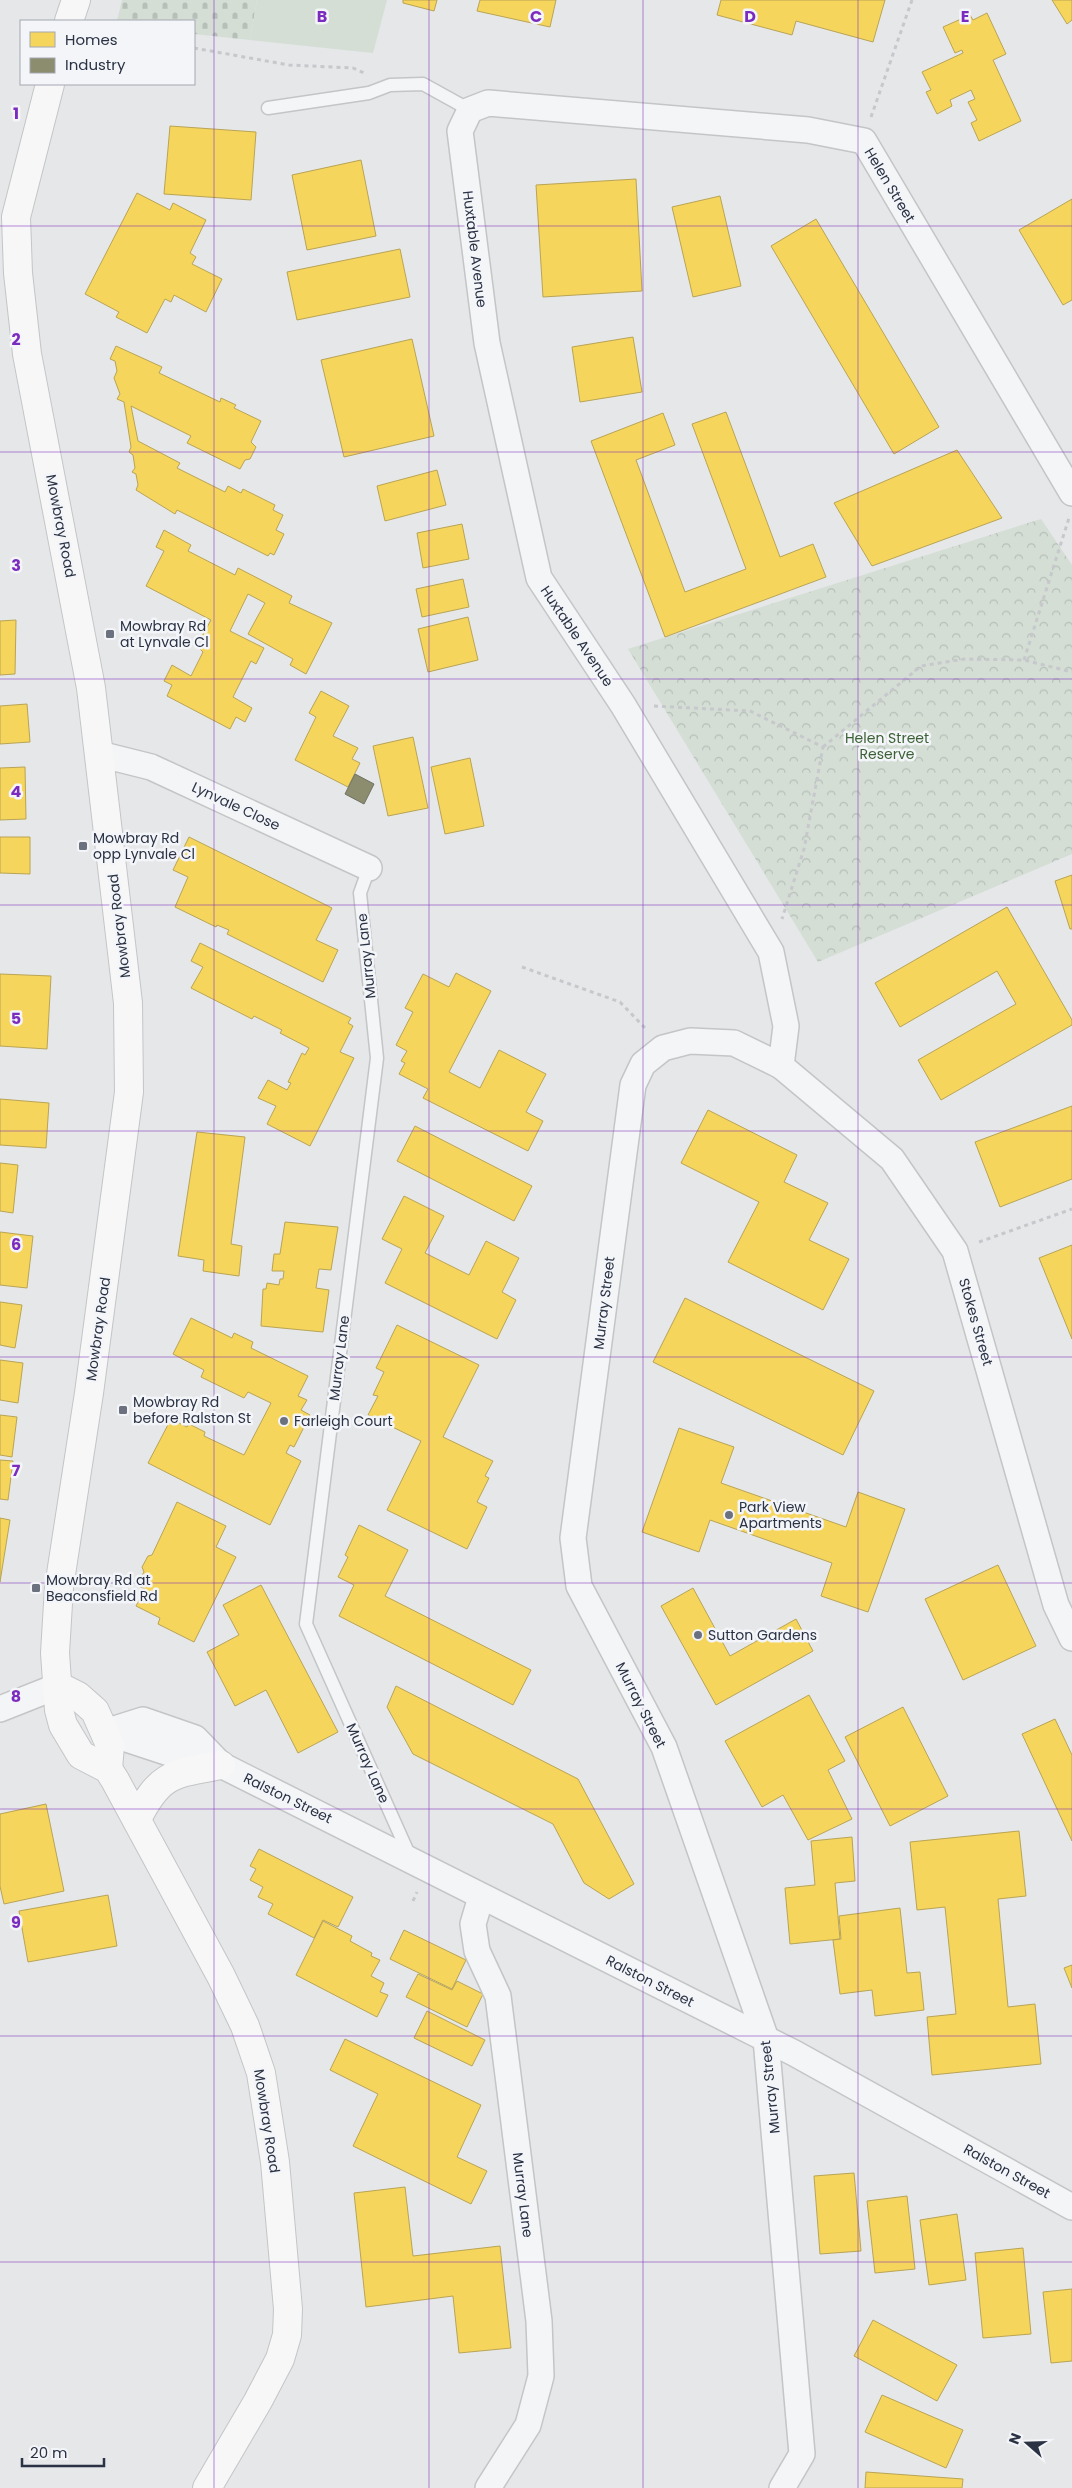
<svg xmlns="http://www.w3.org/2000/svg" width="1072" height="2488" viewBox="0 0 1072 2488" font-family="Poppins,sans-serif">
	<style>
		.forest { fill: url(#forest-crowns) }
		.cemetery { fill: url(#cemetery-stones) }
		.garden { fill: #d4ded5 }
		.homes { fill: #f6d55c; stroke: #b9a455 }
		.industry { fill: #8c8c6e; stroke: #6f7161 }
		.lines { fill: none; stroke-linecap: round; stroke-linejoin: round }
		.lane-casing { stroke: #c3c5c7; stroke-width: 15 }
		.street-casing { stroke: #c3c5c7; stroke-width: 28 }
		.secondary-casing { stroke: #c3c5c7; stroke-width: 30 }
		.path { stroke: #c6c8cc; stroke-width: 3; stroke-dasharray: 4 4; stroke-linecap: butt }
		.lane { stroke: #f4f5f6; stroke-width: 12 }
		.street { stroke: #f4f5f6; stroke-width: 25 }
		.secondary { stroke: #f7f7f8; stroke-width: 28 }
		.grid { fill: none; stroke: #7b2cbf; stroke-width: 1; stroke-opacity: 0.55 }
		.poi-dot { fill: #6b717e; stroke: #f3f5f8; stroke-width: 2 }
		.labels { text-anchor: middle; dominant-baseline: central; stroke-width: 5; stroke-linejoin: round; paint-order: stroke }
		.street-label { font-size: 14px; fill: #2a3244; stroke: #f3f5f8 }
		.poi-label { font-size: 14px; fill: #2a3244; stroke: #f3f5f8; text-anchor: start }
		.park-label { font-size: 14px; fill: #3c6137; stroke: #f3f5f8 }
		.grid-label { font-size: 16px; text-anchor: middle; font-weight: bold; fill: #7b2cbf; stroke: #f3f5f8; stroke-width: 5; stroke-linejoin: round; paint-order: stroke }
	</style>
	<defs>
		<pattern id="forest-crowns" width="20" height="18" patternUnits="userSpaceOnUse" patternTransform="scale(1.25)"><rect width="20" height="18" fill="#d4ded5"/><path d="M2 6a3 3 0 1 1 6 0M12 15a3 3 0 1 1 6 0" fill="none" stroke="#b6bfb8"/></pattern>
		<pattern id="cemetery-stones" width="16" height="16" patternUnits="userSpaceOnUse" patternTransform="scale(1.25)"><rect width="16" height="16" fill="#d4ded5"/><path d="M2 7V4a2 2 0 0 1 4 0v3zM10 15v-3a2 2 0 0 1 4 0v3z" fill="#b6bfb8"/></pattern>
	</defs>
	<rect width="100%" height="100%" fill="#e5e7e9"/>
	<path class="forest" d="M1041,519L1072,565V854L818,962L628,649Z"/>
	<path class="cemetery" d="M122,0H257L250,40L194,34V21H117Z"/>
	<path class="garden" d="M257,0H387L373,53L250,40Z"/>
	<g class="homes">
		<path d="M403,0H437L434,11L403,3Z"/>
		<path d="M480,0H556L550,27L477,11Z"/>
		<path d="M721,0H885L873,42L796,21L792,35L717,15Z"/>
		<path d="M1052,0H1072V20L1067,24Z"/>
		<path d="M987,13L1006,54L993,60L1021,121L979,141L971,123L977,120L968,102L975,99L971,90L950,100L952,106L937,114L926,92L931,90L922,72L963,53L962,50L955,53L943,27L970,15L973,20Z"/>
		<path d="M170,126L256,132L251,200L164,194Z"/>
		<path d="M361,160L376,236L307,250L292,175Z"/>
		<path d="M636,179L642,291L543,297L536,185Z"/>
		<path d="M137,193L170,210L173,203L206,220L190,253L196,257L192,264L222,279L206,312L174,295L171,302L165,299L147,333L116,317L119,312L85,294Z"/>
		<path d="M720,196L741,286L693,297L672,207Z"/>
		<path d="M1072,199V300L1063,305L1019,230Z"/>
		<path d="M816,219L939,427L894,454L771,246Z"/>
		<path d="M400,249L410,297L297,320L287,272Z"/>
		<path d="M633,337L642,392L580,402L572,347Z"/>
		<path d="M412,339L434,436L344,457L321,360Z"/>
		<path d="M116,346L162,367L159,373L220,402L221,398L236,405L234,408L261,421L251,442L256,447L250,459L245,460L240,469L187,443L191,436L131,406L138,441L180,463L177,468L225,492L228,486L241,493L243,489L275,505L273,510L283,515L276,530L284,534L274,555L270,553L268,556L177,510L175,514L136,490L138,485L136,474L132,472L135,468L133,455L129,452L131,447L124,402L117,399L120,394L114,378L117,371L115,361L110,359Z"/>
		<path d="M726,412L780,557L813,544L826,577L665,637L591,441L663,413L675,445L636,460L685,592L746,569L692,424Z"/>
		<path d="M957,450L1002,518L872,566L834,503Z"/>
		<path d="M437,470L446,505L385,521L377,486Z"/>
		<path d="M462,524L469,559L423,568L417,533Z"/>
		<path d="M164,530L191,545L188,551L235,575L238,568L292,596L289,603L332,623L306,674L290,665L293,659L248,634L265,603L248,594L230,631L264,648L256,664L251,661L233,697L252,708L245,722L236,717L230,729L167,696L172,685L164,681L172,665L191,676L203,652L200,649L205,639L201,638L211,620L146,586L164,551L156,547Z"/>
		<path d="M463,579L469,607L422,617L416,589Z"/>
		<path d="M468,617L478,660L428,672L418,629Z"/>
		<path d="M16,620L15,674L0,675V621Z"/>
		<path d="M321,691L349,706L333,736L358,748L352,759L360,763L348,787L295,760L316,717L309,713Z"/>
		<path d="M27,704L30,742L0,744V706Z"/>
		<path d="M413,737L428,808L388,816L373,746Z"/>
		<path d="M470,758L484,826L445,834L431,767Z"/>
		<path d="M25,767L26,819L0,820V768Z"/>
		<path d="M0,837H30V874L0,873Z"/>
		<path d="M189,837L332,908L316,940L338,950L323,982L227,934L229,930L217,925L216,927L175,907L188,877L173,870Z"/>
		<path d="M1072,875V929H1070L1055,881Z"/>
		<path d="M1007,907L1072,1020V1025L941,1100L918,1060L1016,1004L997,971L900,1027L875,983Z"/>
		<path d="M200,943L351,1018L348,1023L353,1026L340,1052L354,1058L310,1146L267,1124L276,1106L258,1098L268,1080L287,1090L291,1083L288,1082L302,1053L305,1055L309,1048L280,1033L282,1030L254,1016L252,1019L191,988L203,967L191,961Z"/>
		<path d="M456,973L491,991L449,1072L480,1088L499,1050L546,1074L526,1112L543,1121L528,1151L423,1098L428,1089L399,1074L405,1063L401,1061L407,1051L396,1045L413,1012L405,1008L423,974L449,987Z"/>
		<path d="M0,974L51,976L47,1049L0,1046Z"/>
		<path d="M0,1099L49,1103L46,1148L0,1145Z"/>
		<path d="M1072,1106V1179L1000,1207L975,1142Z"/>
		<path d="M708,1110L797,1155L784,1182L828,1203L809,1240L849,1259L823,1310L728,1262L759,1202L681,1163Z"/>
		<path d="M415,1126L532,1186L514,1221L397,1161Z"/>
		<path d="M197,1132L245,1137L231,1244L242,1246L239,1276L203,1271L204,1260L178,1256Z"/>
		<path d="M0,1163L18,1165L13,1213L0,1211Z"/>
		<path d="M404,1196L444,1216L425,1253L469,1275L486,1241L519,1258L502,1292L516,1300L497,1339L385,1283L402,1249L382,1239Z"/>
		<path d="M285,1222L338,1227L331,1270L319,1269L316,1288L329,1290L323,1332L261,1326L263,1289H266L267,1283L279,1285L280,1279H283L284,1271H272L274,1254H280Z"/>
		<path d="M0,1232L33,1236L27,1288L0,1285Z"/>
		<path d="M1072,1245V1339L1039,1258Z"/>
		<path d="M685,1298L874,1391L843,1455L653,1362Z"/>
		<path d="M0,1302L22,1305L15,1348L0,1345Z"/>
		<path d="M191,1318L232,1338L234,1333L253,1342L251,1348L308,1376L298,1396L307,1400L301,1410L310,1415L294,1447L290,1445L286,1453L301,1461L270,1525L148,1463L171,1419L187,1427L189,1424L205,1432L204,1436L244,1455L271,1403L248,1392L244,1398L201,1377L204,1370L173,1354Z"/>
		<path d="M397,1325L479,1365L443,1437L493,1461L485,1476L489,1478L477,1502L487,1507L467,1549L387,1510L421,1441L368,1415L378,1396L373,1395L384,1372L376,1368Z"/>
		<path d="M0,1360L23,1363L18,1403L0,1400Z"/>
		<path d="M0,1415L17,1417L12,1457L0,1455Z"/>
		<path d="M679,1428L734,1447L721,1483L846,1527L858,1492L905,1509L868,1612L821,1596L832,1563L710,1520L699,1552L642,1532Z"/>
		<path d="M0,1460L13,1461L8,1500L0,1499Z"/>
		<path d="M177,1502L226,1526L216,1547L236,1557L194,1642L158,1624L160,1618L136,1606L145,1589L136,1585L144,1572L142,1567L148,1556L152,1555Z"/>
		<path d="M0,1518L10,1520L0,1582Z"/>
		<path d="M359,1525L408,1550L385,1596L531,1670L513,1705L339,1616L354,1585L338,1577L348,1557L345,1555Z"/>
		<path d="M998,1565L1036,1646L963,1680L925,1599Z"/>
		<path d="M261,1585L338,1732L298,1753L266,1690L235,1706L207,1652L239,1635L223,1605Z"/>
		<path d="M693,1588L730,1656L796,1619L813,1651L716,1705L661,1606Z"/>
		<path d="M396,1686L578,1779L634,1884L609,1899L584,1883L553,1824L413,1754L387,1707Z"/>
		<path d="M809,1695L845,1761L828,1770L852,1819L808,1840L783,1795L762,1807L725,1741Z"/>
		<path d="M903,1707L948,1796L890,1826L845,1737Z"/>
		<path d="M1055,1719L1072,1755V1841L1022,1734Z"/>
		<path d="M46,1804L64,1891L4,1904L0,1886V1814Z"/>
		<path d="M1019,1831L1026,1896L998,1899L1008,2007L1035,2004L1041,2064L932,2075L927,2017L956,2014L945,1907L917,1910L910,1842Z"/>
		<path d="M852,1837L855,1881L835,1883L840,1939L790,1944L785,1888L815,1885L811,1841Z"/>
		<path d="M259,1849L353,1897L338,1927L323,1920L314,1938L268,1914L273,1904L258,1897L263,1887L250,1880L256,1869L250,1866Z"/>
		<path d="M108,1895L117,1946L28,1962L19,1911Z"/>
		<path d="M900,1908L907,1973L920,1972L924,2010L875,2016L872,1990L840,1994L833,1940L841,1939L839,1916Z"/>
		<path d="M323,1921L352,1936L350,1941L372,1953L371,1956L380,1960L371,1976L384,1983L380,1992L388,1995L377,2017L296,1975Z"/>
		<path d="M404,1930L466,1960L452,1989L390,1959Z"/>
		<path d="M1072,1965V1988L1064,1968Z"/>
		<path d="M418,1974L452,1990L457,1981L483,1994L467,2027L406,1997Z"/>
		<path d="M427,2011L485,2040L472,2066L414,2038Z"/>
		<path d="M345,2039L481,2105L457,2157L487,2171L471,2204L353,2146L378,2094L330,2070Z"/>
		<path d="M854,2173L861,2251L820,2254L814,2176Z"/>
		<path d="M405,2187L413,2256L500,2246L511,2348L459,2353L453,2296L366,2307L354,2193Z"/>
		<path d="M907,2196L915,2269L875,2273L867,2201Z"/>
		<path d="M957,2214L966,2280L929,2285L920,2220Z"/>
		<path d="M1023,2248L1031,2334L983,2338L975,2253Z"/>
		<path d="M1072,2289V2361L1051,2363L1043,2292Z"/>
		<path d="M873,2320L957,2365L937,2401L854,2356Z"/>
		<path d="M882,2395L963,2430L946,2468L865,2432Z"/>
		<path d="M866,2472L963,2479L962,2488H865Z"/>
	</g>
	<path class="industry" d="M355,774L374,784L364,804L345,794Z"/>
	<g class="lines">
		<g class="lane-casing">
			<g id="lane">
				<path d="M268,108L369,93L390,85L423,84L470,110"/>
				<path d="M369,868L360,893L377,1058L306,1624L411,1859"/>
			</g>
		</g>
		<g class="street-casing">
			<g id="street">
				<path d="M99,754L151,767L369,868"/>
				<path d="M781,1066L786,1026L771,952L623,705L539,578L487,343L460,131L470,110L488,103L808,130L864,141L1072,493"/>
				<path d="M0,1709L58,1686"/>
				<path d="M105,1732L143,1720L195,1738L221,1765L794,2053L1072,2207"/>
				<path d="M105,1732L196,1762L217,1765"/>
				<path d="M481,1897L473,1924L477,1951L498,1996L539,2321L541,2376L528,2425L488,2488"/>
				<path d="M782,2488L802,2454L766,2039L664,1747L579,1586L573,1538L633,1085L643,1064L663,1048L690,1041L734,1043L781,1066L892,1159L955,1251L1056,1605L1072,1638"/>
			</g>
		</g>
		<g class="secondary-casing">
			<g id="secondary">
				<path d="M69,21L76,0"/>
				<path d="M50,84L16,217L18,273L27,354L91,688L128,1003L129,1092L89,1393L59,1587L55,1653L59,1710L63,1725L81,1755L108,1769L115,1780L221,1976L245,2026L261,2073L275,2162L288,2309L287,2335L280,2359L258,2401L207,2488"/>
				<path d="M58,1686L78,1696L95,1711L110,1745L108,1769"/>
				<path d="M137,1819C160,1773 173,1774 221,1765"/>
			</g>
		</g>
		<g class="path">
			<path d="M194,48L289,65L353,68L364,73"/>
			<path d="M871,117L912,0"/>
			<path d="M1024,660L1069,518"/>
			<path d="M654,706L750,711L823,747L804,849L782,919"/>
			<path d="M823,747L921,666L965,659L1024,660L1072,672"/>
			<path d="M522,967L620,1002L646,1029"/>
			<path d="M979,1242L1072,1209"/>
			<path d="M413,1901L417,1892"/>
		</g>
		<use href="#lane" class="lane"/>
		<use href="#street" class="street"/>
		<use href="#secondary" class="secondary"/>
	</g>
	<path class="grid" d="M214,0V2488M429,0V2488M643,0V2488M858,0V2488M0,226H1072M0,452H1072M0,679H1072M0,905H1072M0,1131H1072M0,1357H1072M0,1583H1072M0,1809H1072M0,2036H1072M0,2262H1072"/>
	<g class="poi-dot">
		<rect x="105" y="629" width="10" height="10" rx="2.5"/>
		<rect x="78" y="841" width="10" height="10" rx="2.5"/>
		<rect x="118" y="1405" width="10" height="10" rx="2.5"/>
		<circle cx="284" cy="1421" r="5"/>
		<circle cx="729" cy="1515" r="5"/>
		<rect x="31" y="1583" width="10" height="10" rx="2.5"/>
		<circle cx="698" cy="1635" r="5"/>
	</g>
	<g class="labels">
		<g class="street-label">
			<text transform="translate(890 185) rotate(59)">Helen Street</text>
			<text transform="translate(475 249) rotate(83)">Huxtable Avenue</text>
			<text transform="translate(61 526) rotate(79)">Mowbray Road</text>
			<text transform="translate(577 636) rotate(56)">Huxtable Avenue</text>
			<text transform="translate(236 806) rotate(25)">Lynvale Close</text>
			<text transform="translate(119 926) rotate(-97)">Mowbray Road</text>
			<text transform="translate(366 956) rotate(-96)">Murray Lane</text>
			<text transform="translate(604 1303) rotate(-83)">Murray Street</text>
			<text transform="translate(976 1322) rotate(74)">Stokes Street</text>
			<text transform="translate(98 1329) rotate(-82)">Mowbray Road</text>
			<text transform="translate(339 1358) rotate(-83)">Murray Lane</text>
			<text transform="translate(641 1705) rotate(63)">Murray Street</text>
			<text transform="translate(368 1763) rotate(66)">Murray Lane</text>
			<text transform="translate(288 1798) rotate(26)">Ralston Street</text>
			<text transform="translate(650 1981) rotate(27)">Ralston Street</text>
			<text transform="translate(770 2087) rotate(-96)">Murray Street</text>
			<text transform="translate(267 2121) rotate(81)">Mowbray Road</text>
			<text transform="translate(1007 2171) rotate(29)">Ralston Street</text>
			<text transform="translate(523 2195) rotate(83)">Murray Lane</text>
		</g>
		<g class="poi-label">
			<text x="120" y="626">Mowbray Rd<tspan x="120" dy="16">at Lynvale Cl</tspan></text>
			<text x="93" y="838">Mowbray Rd<tspan x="93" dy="16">opp Lynvale Cl</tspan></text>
			<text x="133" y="1402">Mowbray Rd<tspan x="133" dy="16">before Ralston St</tspan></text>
			<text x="294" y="1421">Farleigh Court</text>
			<text x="739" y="1507">Park View<tspan x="739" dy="16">Apartments</tspan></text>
			<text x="46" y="1580">Mowbray Rd at<tspan x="46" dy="16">Beaconsfield Rd</tspan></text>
			<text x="708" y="1635">Sutton Gardens</text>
		</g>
		<g class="park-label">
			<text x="887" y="738">Helen Street<tspan x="887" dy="16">Reserve</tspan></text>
		</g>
	</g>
	<g class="grid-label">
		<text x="322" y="22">B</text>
		<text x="536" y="22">C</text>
		<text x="750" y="22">D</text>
		<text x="965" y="22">E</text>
		<text x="16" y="119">1</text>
		<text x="16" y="345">2</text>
		<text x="16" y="571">3</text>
		<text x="16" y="797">4</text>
		<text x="16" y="1024">5</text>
		<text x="16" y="1250">6</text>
		<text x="16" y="1476">7</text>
		<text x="16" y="1702">8</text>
		<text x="16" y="1928">9</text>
	</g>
	<rect x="20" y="20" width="175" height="65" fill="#f3f5f8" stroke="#a3a7b0"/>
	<rect x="30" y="32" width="25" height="15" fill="#f6d55c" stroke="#a3a7b0"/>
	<text x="65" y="45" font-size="15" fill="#2a3244">Homes</text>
	<rect x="30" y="58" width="25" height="15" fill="#8c8c6e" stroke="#a3a7b0"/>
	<text x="65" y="70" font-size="15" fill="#2a3244">Industry</text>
	<g transform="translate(1027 2443) rotate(290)" stroke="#f3f5f8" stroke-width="4" paint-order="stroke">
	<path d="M0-4L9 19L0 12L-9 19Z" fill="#2a3244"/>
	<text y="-8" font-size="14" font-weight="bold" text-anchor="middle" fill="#2a3244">N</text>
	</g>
	<path d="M22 2458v8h82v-8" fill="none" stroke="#2a3244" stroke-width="2.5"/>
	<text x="30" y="2458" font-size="15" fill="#2a3244" stroke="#f3f5f8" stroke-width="4" paint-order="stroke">20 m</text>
</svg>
